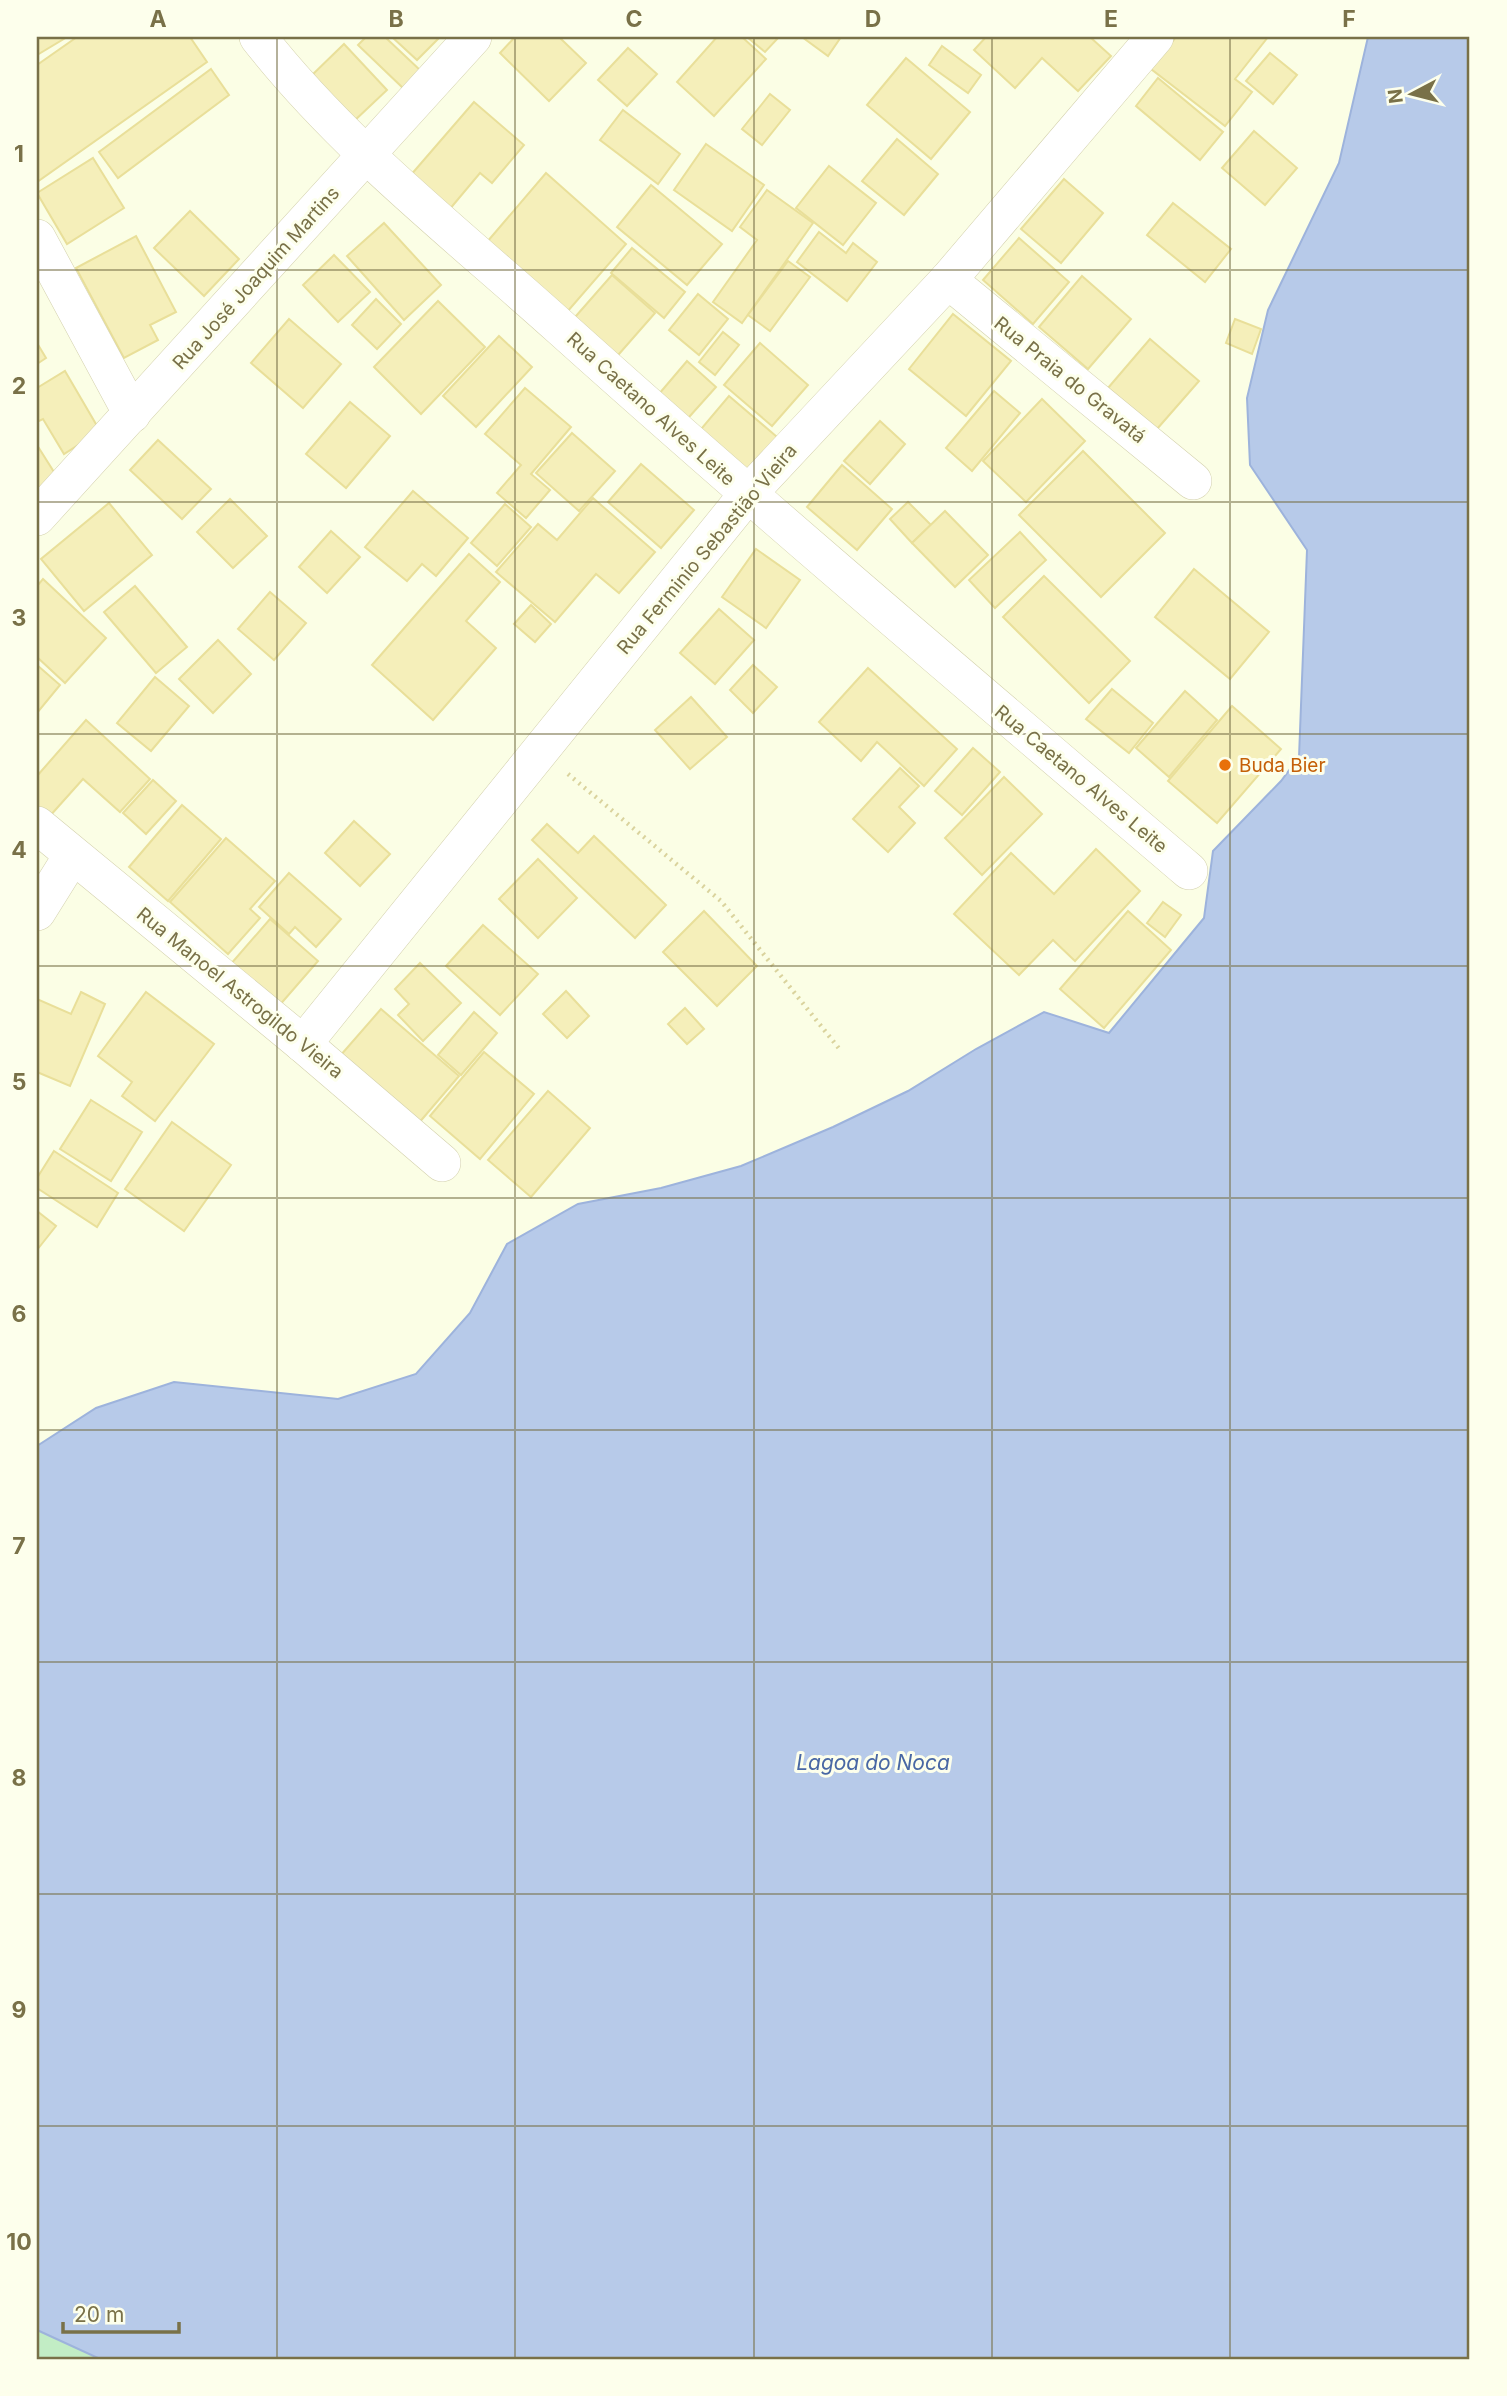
<svg xmlns="http://www.w3.org/2000/svg" width="1507" height="2396" viewBox="0 0 1507 2396" font-family="Inter,sans-serif">
	<style>
		.green { fill: #c2edc5 }
		.water { fill: #b7cae9; stroke: #9db3dc; stroke-width: 2 }
		.building { fill: #f5efba; stroke: #e9df99; stroke-width: 2 }
		.lines { fill: none; stroke-linecap: round; stroke-linejoin: round }
		.minor-casing { stroke: #d3d0ac; stroke-width: 38 }
		.path { stroke: #dad39d; stroke-width: 4.5; stroke-dasharray: 2 5; stroke-linecap: butt }
		.minor { stroke: #fff; stroke-width: 37 }
		.grid { fill: none; stroke: #797148; stroke-width: 2; stroke-opacity: 0.55 }
		.food-dot { fill: #e8710a; stroke: #fdffec; stroke-width: 2.5 }
		.labels { text-anchor: middle; dominant-baseline: central; stroke-width: 6; stroke-linejoin: round; paint-order: stroke }
		.street-label { font-size: 19px; fill: #797148; stroke: #fdffec }
		.food-label { font-size: 19px; fill: #c56008; stroke: #fdffec; text-anchor: start }
		.water-label { font-size: 21px; font-style: italic; fill: #4867a4; stroke: #fdffec }
		.neatline { fill: none; stroke: #797148; stroke-width: 2.5 }
		.grid-label { font-size: 23px; text-anchor: middle; font-weight: bold; fill: #797148 }
	</style>
	<rect width="100%" height="100%" fill="#fbfee5"/>
	<path class="green" d="M37,2330L100,2359H37Z"/>
	<path class="water" d="M1368,37H1470V2359H100L37,2330V1446L96,1408L174,1382L338,1399L416,1374L470,1313L507,1244L578,1204L661,1188L741,1166L833,1127L908,1091L976,1049L1044,1012L1109,1033L1204,918L1213,851L1281,781L1299,757L1307,550L1250,465L1247,398L1268,310L1339,163Z"/>
	<g class="building">
		<path d="M37,37H67L37,55Z"/>
		<path d="M77,37H190L207,62L37,182V65Z"/>
		<path d="M366,37H385L421,71L404,89L358,45Z"/>
		<path d="M392,37H440L417,60Z"/>
		<path d="M515,37H559L586,63L549,101L500,53Z"/>
		<path d="M717,37H742L766,59L714,116L677,82Z"/>
		<path d="M747,37H779L765,52Z"/>
		<path d="M802,37H841L828,56Z"/>
		<path d="M986,37H1090L1111,56L1078,91L1042,58L1015,88L974,50Z"/>
		<path d="M1176,37H1268L1235,79L1252,92L1225,126L1151,69Z"/>
		<path d="M344,44L387,90L353,122L310,77Z"/>
		<path d="M942,46L981,75L968,93L929,65Z"/>
		<path d="M628,48L657,74L627,106L598,80Z"/>
		<path d="M1270,53L1297,75L1273,104L1246,81Z"/>
		<path d="M906,58L970,112L931,159L867,105Z"/>
		<path d="M211,69L229,95L118,178L99,152Z"/>
		<path d="M1158,78L1223,132L1200,160L1136,106Z"/>
		<path d="M770,94L790,110L762,145L742,129Z"/>
		<path d="M474,102L524,145L492,183L480,173L449,210L410,176Z"/>
		<path d="M623,110L680,154L658,184L600,140Z"/>
		<path d="M1254,131L1297,168L1265,205L1222,168Z"/>
		<path d="M897,139L938,174L904,215L862,181Z"/>
		<path d="M706,144L764,185L732,231L674,190Z"/>
		<path d="M93,158L124,208L67,244L37,193Z"/>
		<path d="M829,166L876,203L843,245L796,208Z"/>
		<path d="M546,173L626,244L567,312L487,242Z"/>
		<path d="M1064,179L1103,213L1061,263L1021,229Z"/>
		<path d="M651,185L722,244L687,285L617,227Z"/>
		<path d="M767,190L813,223L742,323L713,302L757,240L740,227Z"/>
		<path d="M1173,203L1231,249L1205,282L1147,235Z"/>
		<path d="M190,211L239,259L204,296L154,248Z"/>
		<path d="M384,223L441,285L404,320L347,256Z"/>
		<path d="M819,232L846,253L853,243L877,262L847,301L797,262Z"/>
		<path d="M136,236L176,312L150,325L158,340L124,358L76,268Z"/>
		<path d="M1019,238L1069,282L1033,324L983,280Z"/>
		<path d="M632,248L685,292L664,318L611,273Z"/>
		<path d="M334,255L370,292L338,322L303,285Z"/>
		<path d="M788,261L810,277L770,331L748,315Z"/>
		<path d="M612,275L655,313L612,362L569,324Z"/>
		<path d="M1082,276L1131,319L1088,369L1039,327Z"/>
		<path d="M698,294L728,319L699,355L669,330Z"/>
		<path d="M376,299L401,324L377,349L352,325Z"/>
		<path d="M438,301L485,347L421,414L374,367Z"/>
		<path d="M953,314L1011,361L966,416L909,369Z"/>
		<path d="M289,319L341,364L303,408L251,363Z"/>
		<path d="M1235,319L1261,329L1252,354L1226,343Z"/>
		<path d="M723,332L739,345L715,375L699,362Z"/>
		<path d="M499,336L532,367L476,427L443,396Z"/>
		<path d="M1150,339L1199,381L1157,429L1108,388Z"/>
		<path d="M37,343L46,358L37,364Z"/>
		<path d="M760,343L808,385L772,426L724,385Z"/>
		<path d="M687,361L716,387L681,426L653,401Z"/>
		<path d="M65,371L100,431L64,454L43,419L37,422V388Z"/>
		<path d="M525,388L571,427L531,474L550,490L526,518L497,493L521,465L485,434Z"/>
		<path d="M994,391L1020,413L972,471L946,448Z"/>
		<path d="M729,396L783,442L751,480L696,435Z"/>
		<path d="M1042,399L1085,441L1026,502L983,461Z"/>
		<path d="M350,402L390,436L346,488L306,454Z"/>
		<path d="M880,421L905,444L870,484L844,461Z"/>
		<path d="M572,433L615,471L579,511L536,473Z"/>
		<path d="M158,440L211,489L182,519L130,470Z"/>
		<path d="M37,445L59,480L37,494Z"/>
		<path d="M1083,451L1165,533L1101,597L1019,515Z"/>
		<path d="M641,464L694,510L661,548L608,502Z"/>
		<path d="M842,465L892,509L857,550L807,507Z"/>
		<path d="M413,491L468,538L436,576L422,564L407,581L365,547Z"/>
		<path d="M593,498L655,552L619,593L596,574L555,622L496,572L538,524L557,540Z"/>
		<path d="M230,499L267,536L233,568L197,532Z"/>
		<path d="M908,502L931,525L912,543L890,519Z"/>
		<path d="M109,503L152,555L84,611L41,559Z"/>
		<path d="M505,504L531,527L497,566L471,543Z"/>
		<path d="M945,511L988,555L955,587L912,543Z"/>
		<path d="M331,531L360,557L327,593L299,567Z"/>
		<path d="M1020,532L1046,560L995,608L969,580Z"/>
		<path d="M756,549L800,580L766,628L722,597Z"/>
		<path d="M469,554L500,582L466,621L496,648L433,720L372,665Z"/>
		<path d="M1194,569L1269,632L1230,679L1155,617Z"/>
		<path d="M1044,576L1130,661L1089,703L1003,617Z"/>
		<path d="M43,579L106,638L65,683L37,657V586Z"/>
		<path d="M135,586L187,647L156,673L104,612Z"/>
		<path d="M270,592L306,623L274,660L238,629Z"/>
		<path d="M531,605L551,624L535,642L514,624Z"/>
		<path d="M719,609L754,640L715,684L680,653Z"/>
		<path d="M218,640L251,674L213,713L179,679Z"/>
		<path d="M37,665L60,685L37,713Z"/>
		<path d="M753,665L777,687L753,713L730,690Z"/>
		<path d="M868,668L957,749L924,786L877,742L861,761L819,722Z"/>
		<path d="M155,677L189,706L151,751L117,723Z"/>
		<path d="M1112,689L1153,723L1129,753L1086,719Z"/>
		<path d="M1185,691L1217,720L1169,777L1136,748Z"/>
		<path d="M691,697L727,737L690,769L655,730Z"/>
		<path d="M1232,706L1281,749L1217,823L1168,781Z"/>
		<path d="M86,720L150,779L120,812L83,779L49,817L37,806V776Z"/>
		<path d="M973,748L1000,772L962,815L935,791Z"/>
		<path d="M900,768L919,786L899,807L915,823L888,852L853,819Z"/>
		<path d="M1004,777L1042,814L982,875L945,838Z"/>
		<path d="M153,780L176,801L146,834L123,813Z"/>
		<path d="M182,805L221,839L168,901L129,867Z"/>
		<path d="M354,821L390,854L360,886L325,853Z"/>
		<path d="M547,824L578,853L594,836L666,905L635,938L532,840Z"/>
		<path d="M226,838L275,881L250,909L260,918L228,954L170,902Z"/>
		<path d="M1096,849L1140,891L1075,961L1053,940L1019,975L954,914L1011,853L1054,894Z"/>
		<path d="M538,859L577,898L538,938L499,899Z"/>
		<path d="M289,873L341,919L316,947L295,927L289,934L259,907Z"/>
		<path d="M1163,902L1181,915L1165,937L1147,923Z"/>
		<path d="M704,911L757,966L717,1006L663,952Z"/>
		<path d="M1128,911L1171,950L1104,1028L1060,989Z"/>
		<path d="M270,919L318,961L278,1007L230,965Z"/>
		<path d="M483,925L538,974L500,1015L446,966Z"/>
		<path d="M420,963L461,1003L423,1041L398,1015L409,1004L395,989Z"/>
		<path d="M566,991L589,1016L567,1038L543,1014Z"/>
		<path d="M81,992L105,1004L70,1086L37,1072V999L71,1014Z"/>
		<path d="M146,992L214,1044L155,1121L122,1096L132,1082L98,1056Z"/>
		<path d="M685,1008L704,1029L687,1044L668,1024Z"/>
		<path d="M381,1009L459,1076L418,1124L340,1056Z"/>
		<path d="M474,1012L497,1033L461,1075L438,1055Z"/>
		<path d="M484,1052L534,1094L480,1159L430,1116Z"/>
		<path d="M548,1091L590,1128L531,1197L488,1160Z"/>
		<path d="M91,1100L142,1132L111,1181L60,1149Z"/>
		<path d="M172,1122L231,1165L184,1231L125,1189Z"/>
		<path d="M54,1151L118,1193L97,1227L37,1188V1178Z"/>
		<path d="M37,1211L56,1226L37,1250Z"/>
	</g>
	<g class="lines">
		<g class="minor-casing">
			<g id="minor">
				<path d="M258,37C344,147 458,235 561,328C767,513 979,692 1189,871"/>
				<path d="M37,238L132,414"/>
				<path d="M948,280L1193,481"/>
				<path d="M37,517L473,37"/>
				<path d="M37,825L303,1044L442,1163"/>
				<path d="M37,912L72,856"/>
				<path d="M303,1044L747,495L948,280L1155,37"/>
			</g>
		</g>
		<path class="path" d="M568,774L721,901L841,1051"/>
		<use href="#minor" class="minor"/>
	</g>
	<path class="grid" d="M277,37V2359M515,37V2359M754,37V2359M992,37V2359M1230,37V2359M37,270H1470M37,502H1470M37,734H1470M37,966H1470M37,1198H1470M37,1430H1470M37,1662H1470M37,1894H1470M37,2126H1470"/>
	<circle class="food-dot" cx="1225" cy="765" r="7"/>
	<g class="labels">
		<g class="street-label">
			<text transform="translate(256 278) rotate(-48)">Rua José Joaquim Martins</text>
			<text transform="translate(1070 380) rotate(39)">Rua Praia do Gravatá</text>
			<text transform="translate(651 409) rotate(42)">Rua Caetano Alves Leite</text>
			<text transform="translate(707 549) rotate(-50)">Rua Ferminio Sebastião Vieira</text>
			<text transform="translate(1081 779) rotate(40)">Rua Caetano Alves Leite</text>
			<text transform="translate(240 993) rotate(39)">Rua Manoel Astrogildo Vieira</text>
		</g>
		<g class="food-label">
			<text x="1239" y="765">Buda Bier</text>
		</g>
		<g class="water-label">
			<text x="873" y="1762">Lagoa do Noca</text>
		</g>
	</g>
	<rect width="1507" height="2396" fill="none" stroke="#fdffec" stroke-width="77"/>
	<g transform="translate(1412 94) rotate(263)" stroke="#fdffec" stroke-width="5" paint-order="stroke">
	<path d="M0-5L12 26L0 18L-12 26Z" fill="#797148"/>
	<text y="-10" font-size="19" font-weight="bold" text-anchor="middle" fill="#797148">N</text>
	</g>
	<path d="M63 2322v10h116v-10" fill="none" stroke="#797148" stroke-width="3.5"/>
	<text x="74" y="2322" font-size="21" fill="#797148" stroke="#fdffec" stroke-width="5" paint-order="stroke">20 m</text>
	<rect x="38" y="38" width="1430" height="2320" class="neatline"/>
	<g class="grid-label">
		<text x="158" y="27">A</text>
		<text x="396" y="27">B</text>
		<text x="634" y="27">C</text>
		<text x="873" y="27">D</text>
		<text x="1111" y="27">E</text>
		<text x="1349" y="27">F</text>
		<text x="19" y="162">1</text>
		<text x="19" y="394">2</text>
		<text x="19" y="626">3</text>
		<text x="19" y="858">4</text>
		<text x="19" y="1090">5</text>
		<text x="19" y="1322">6</text>
		<text x="19" y="1554">7</text>
		<text x="19" y="1786">8</text>
		<text x="19" y="2018">9</text>
		<text x="19" y="2250">10</text>
	</g>
</svg>
